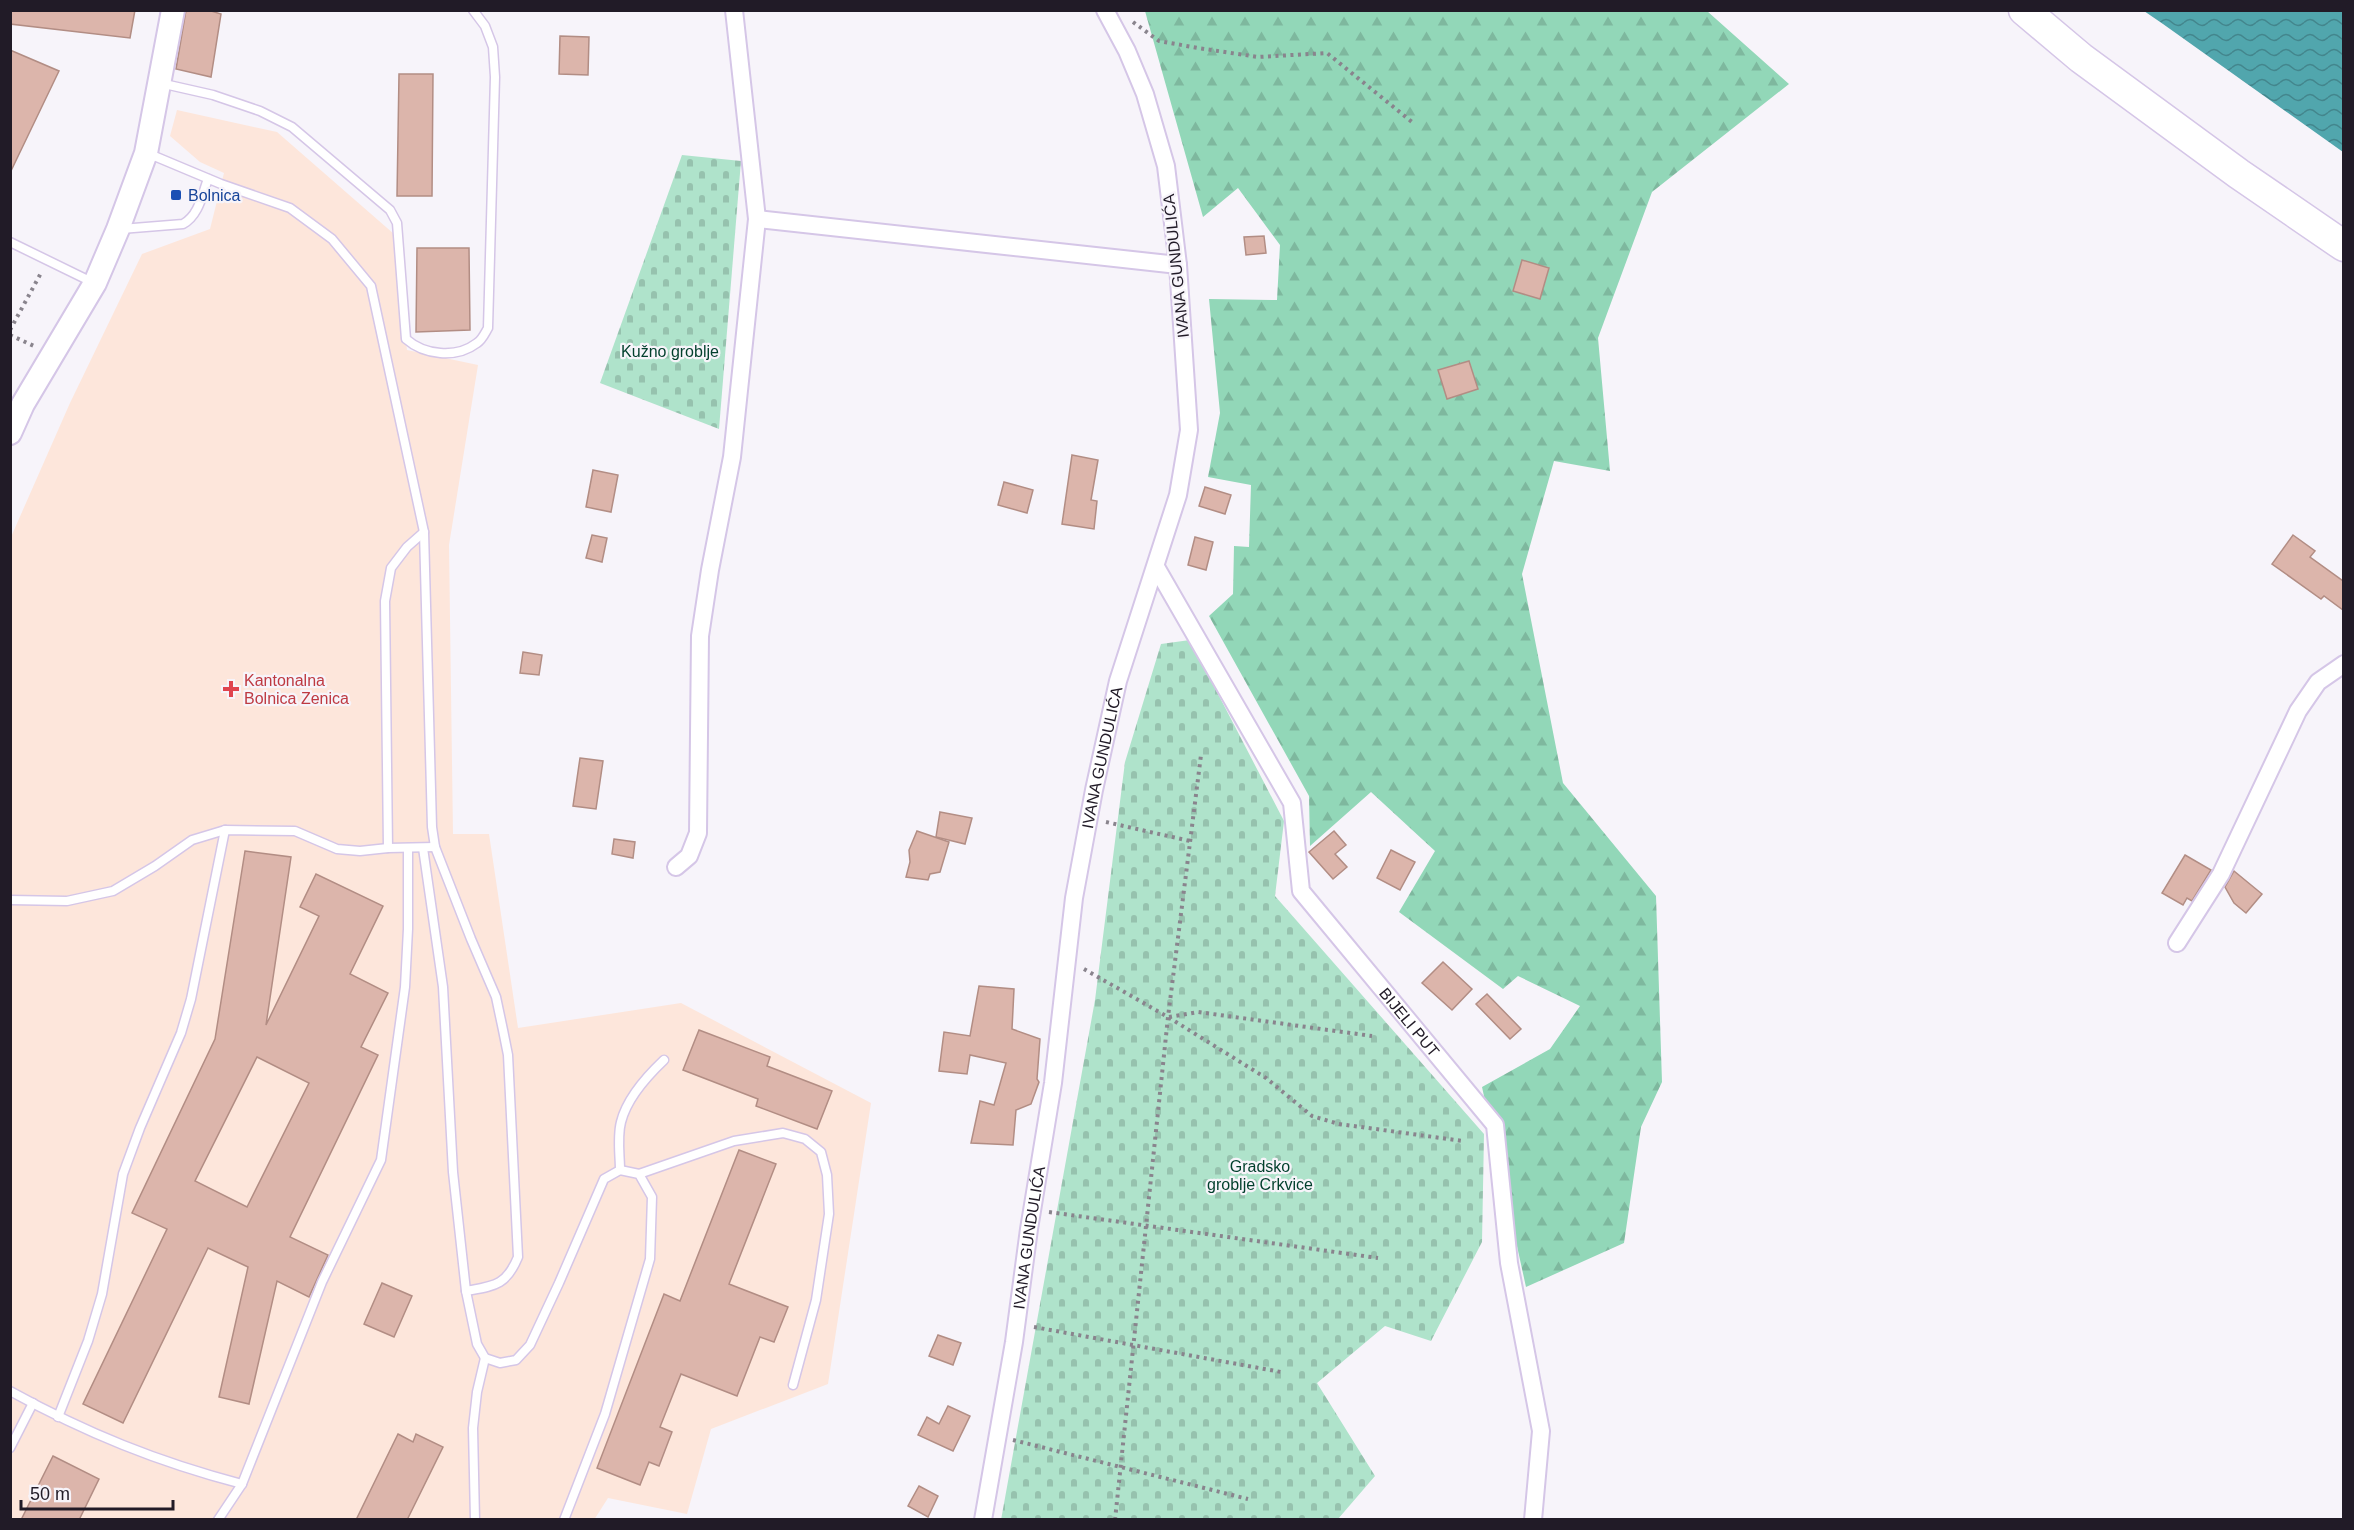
<svg xmlns="http://www.w3.org/2000/svg" width="2354" height="1530" viewBox="0 0 2354 1530" font-family="Arial,sans-serif">
	<style>
		.education { fill: #fde6db }
		.forest { fill: url(#forest-firs) }
		.cemetery { fill: url(#cemetery-stones) }
		.water { fill: url(#water-waves) }
		.building { fill: #dcb5ab; stroke: #b28d84; stroke-width: 1.5; fill-rule: evenodd }
		.lines { fill: none; stroke-linecap: round; stroke-linejoin: round }
		.lane-casing { stroke: #d5c6e7; stroke-width: 11 }
		.street-casing { stroke: #d5c6e7; stroke-width: 20 }
		.secondary-casing { stroke: #d5c6e7; stroke-width: 26 }
		.highway-casing { stroke: #d5c6e7; stroke-width: 33 }
		.path { stroke: #89848d; stroke-width: 4; stroke-dasharray: 3 4.5; stroke-linecap: butt }
		.lane { stroke: #fff; stroke-width: 8 }
		.street { stroke: #fff; stroke-width: 16 }
		.secondary { stroke: #fff; stroke-width: 22 }
		.highway { stroke: #fff; stroke-width: 30 }
		.transit-dot { fill: #1a4fb4; stroke: #f7f4fa; stroke-width: 2 }
		.health-dot { fill: #e0444e; stroke: #f7f4fa; stroke-width: 2 }
		.labels { text-anchor: middle; dominant-baseline: central; stroke-width: 4.5; stroke-linejoin: round; paint-order: stroke }
		.transit-label { font-size: 16px; fill: #164399; stroke: #f7f4fa; text-anchor: start }
		.street-label { font-size: 16px; fill: #211b27; stroke: #f7f4fa }
		.park-label { font-size: 16px; fill: #013f2c; stroke: #f7f4fa }
		.health-label { font-size: 16px; fill: #be3a42; stroke: #f7f4fa; text-anchor: start }
	</style>
	<defs>
		<pattern id="forest-firs" width="22" height="20" patternUnits="userSpaceOnUse" patternTransform="scale(1.5)"><rect width="22" height="20" fill="#92d7b8"/><path d="M5 1l3.5 6h-7zM16 11l3.5 6h-7z" fill="#7eb89e"/></pattern>
		<pattern id="cemetery-stones" width="16" height="16" patternUnits="userSpaceOnUse" patternTransform="scale(1.5)"><rect width="16" height="16" fill="#afe3cb"/><path d="M2 7V4a2 2 0 0 1 4 0v3zM10 15v-3a2 2 0 0 1 4 0v3z" fill="#96c2ae"/></pattern>
		<pattern id="water-waves" width="16" height="10" patternUnits="userSpaceOnUse" patternTransform="scale(1.5)"><rect width="16" height="10" fill="#51a6ad"/><path d="M0 5q4-4 8 0t8 0" fill="none" stroke="#43868d"/></pattern>
	</defs>
	<rect width="100%" height="100%" fill="#f7f4fa"/>
	<path class="education" d="M177,110L277,132L394,234L407,350L478,365L449,545L453,834H489L518,1028L681,1003L871,1103L828,1384L711,1429L687,1514L608,1498L594,1520H11V537L70,403L142,254L210,229L224,173L200,162L170,136Z"/>
	<path class="forest" d="M1145,11H1707L1789,84L1652,192L1598,338L1610,471L1554,461L1522,574L1563,783L1656,896L1662,1082L1641,1127L1624,1243L1526,1287L1482,1087L1550,1049L1580,1006L1518,976L1503,989L1399,912L1435,851L1371,792L1310,846L1309,796L1209,616L1233,594L1234,546L1249,547L1251,485L1208,477L1220,413L1209,299L1277,300L1280,245L1238,188L1203,217Z"/>
	<g class="cemetery">
		<path d="M682,155L741,161L719,429L600,383Z"/>
		<path d="M1190,640L1284,821L1275,896L1484,1134L1482,1242L1431,1341L1385,1326L1317,1383L1375,1476L1338,1519L1001,1520L1095,1000L1125,762L1161,644Z"/>
	</g>
	<path class="water" d="M2144,11H2343V152L2163,24Z"/>
	<g class="building">
		<path d="M10,10H135L130,38L10,24Z"/>
		<path d="M186,10H208L221,14L211,77L176,69Z"/>
		<path d="M560,36L589,37L588,75L559,74Z"/>
		<path d="M10,50L59,71L10,173Z"/>
		<path d="M399,74H433L432,196H397Z"/>
		<path d="M1264,236L1266,253L1246,255L1244,237Z"/>
		<path d="M417,248H469L470,330L416,332Z"/>
		<path d="M1522,260L1549,268L1540,299L1513,291Z"/>
		<path d="M1469,361L1478,389L1447,399L1438,370Z"/>
		<path d="M1072,455L1098,460L1091,500L1097,501L1094,529L1062,524Z"/>
		<path d="M593,470L618,475L611,512L586,507Z"/>
		<path d="M1004,482L1033,490L1027,513L998,505Z"/>
		<path d="M1205,487L1231,495L1225,514L1199,506Z"/>
		<path d="M592,535L607,538L602,562L586,558Z"/>
		<path d="M2293,535L2315,551L2310,557L2343,581V610L2324,596L2321,599L2272,564Z"/>
		<path d="M1195,537L1213,542L1206,570L1188,565Z"/>
		<path d="M523,652L542,655L539,675L520,673Z"/>
		<path d="M580,758L603,761L596,809L573,806Z"/>
		<path d="M940,812L972,818L965,844L936,837Z"/>
		<path d="M917,831L949,842L940,872L930,874L928,880L906,877L910,862L909,850Z"/>
		<path d="M1334,831L1346,845L1335,854L1347,867L1333,879L1309,852Z"/>
		<path d="M614,839L635,842L633,858L612,854Z"/>
		<path d="M1391,850L1415,862L1400,890L1377,878Z"/>
		<path d="M245,851L291,857L266,1025L319,916L300,907L316,874L383,906L350,974L388,993L361,1047L378,1055L290,1237L328,1255L309,1297L277,1281L249,1404L219,1397L248,1267L208,1248L123,1423L83,1404L167,1229L132,1213L215,1039ZM257,1057L309,1083L247,1207L195,1181Z"/>
		<path d="M2185,855L2211,870L2192,901L2187,898L2183,905L2162,893Z"/>
		<path d="M2234,871L2262,894L2246,913L2234,903L2225,887Z"/>
		<path d="M1443,962L1472,989L1452,1010L1422,983Z"/>
		<path d="M979,986L1014,989L1012,1029L1040,1039L1037,1079L1039,1082L1031,1104L1016,1110L1013,1145L971,1143L980,1101L994,1105L1006,1063L970,1055L967,1074L939,1071L944,1032L970,1036Z"/>
		<path d="M1487,994L1521,1029L1510,1039L1476,1004Z"/>
		<path d="M699,1030L770,1057L767,1066L832,1091L817,1129L756,1106L758,1099L683,1070Z"/>
		<path d="M739,1150L776,1164L729,1284L788,1307L774,1342L760,1337L737,1396L681,1374L660,1427L672,1432L659,1466L649,1462L640,1485L597,1468L664,1294L680,1301Z"/>
		<path d="M382,1283L412,1296L394,1337L364,1324Z"/>
		<path d="M938,1335L961,1343L953,1365L929,1356Z"/>
		<path d="M948,1406L970,1416L953,1451L918,1435L927,1417L939,1424Z"/>
		<path d="M398,1434L413,1442L416,1434L443,1447L407,1520H356Z"/>
		<path d="M53,1456L99,1479L79,1520H21Z"/>
		<path d="M919,1486L938,1496L928,1517L908,1506Z"/>
	</g>
	<g class="lines">
		<g class="lane-casing">
			<g id="lane">
				<path d="M160,83L213,95L260,111L292,127L390,210L397,223L406,339C424,355 456,359 477,343C482,340 485,333 488,328L495,77L493,47L485,26L473,10"/>
				<path d="M147,153L221,184L290,208L332,239L371,286L424,532L432,827L435,847L471,939L496,997L503,1030L508,1055L518,1257C506,1286 494,1286 466,1291"/>
				<path d="M121,229L183,224C199,215 202,195 208,179"/>
				<path d="M10,242L94,283"/>
				<path d="M388,848L385,601L391,568L407,547L424,532"/>
				<path d="M423,848L443,987L453,1172L466,1291L477,1344L485,1358L500,1363L516,1360L530,1345L559,1283L604,1179L620,1170L639,1174L652,1197L650,1259L605,1414L564,1520"/>
				<path d="M10,900L67,901L113,891L155,866L192,840L225,830L295,831L337,849L360,851L388,848L435,847"/>
				<path d="M620,1170C620,1156 617,1137 621,1122C627,1098 646,1077 664,1060"/>
				<path d="M639,1174L734,1141L783,1133L805,1139L821,1152L827,1175L829,1214L816,1300L793,1385"/>
				<path d="M10,1391C86,1433 158,1462 242,1484"/>
				<path d="M58,1417L88,1341L102,1294L123,1174L140,1128L181,1033L191,999L225,830"/>
				<path d="M10,1448L33,1403"/>
				<path d="M218,1520L242,1484L322,1282L381,1160L405,987L408,929V848"/>
				<path d="M475,1520L473,1428L477,1392L485,1358"/>
			</g>
		</g>
		<g class="street-casing">
			<g id="street">
				<path d="M757,219L1178,265"/>
				<path id="s1" d="M1156,567L1292,803L1301,891L1495,1125L1509,1263L1541,1431L1533,1520"/>
				<path d="M676,867L689,856L698,833L700,636L710,570L732,457L757,219L734,10"/>
				<path d="M2177,943L2221,874L2298,711L2318,682L2344,664"/>
				<path id="s2" d="M983,1520L1014,1342L1029,1229L1053,1083L1074,898L1094,790L1118,681L1178,495L1189,430L1178,265L1166,166L1145,94L1127,51L1105,10"/>
			</g>
		</g>
		<g class="secondary-casing">
			<path id="secondary" d="M10,433L23,404L95,283L118,229L146,153L173,10"/>
		</g>
		<g class="highway-casing">
			<path id="highway" d="M2024,10L2081,58L2239,174L2344,246"/>
		</g>
		<g class="path">
			<path d="M1133,22L1159,41L1198,48L1258,57L1327,53L1412,122"/>
			<path d="M10,330L41,273"/>
			<path d="M10,335L36,347"/>
			<path d="M1106,822L1190,841"/>
			<path d="M1084,969L1168,1017L1266,1078L1312,1116L1339,1124L1463,1141"/>
			<path d="M1169,1017L1198,1012L1372,1036"/>
			<path d="M1049,1212L1378,1258"/>
			<path d="M1034,1327L1281,1372"/>
			<path d="M1013,1440L1248,1499"/>
			<path d="M1115,1520L1168,1017L1201,755"/>
		</g>
		<use href="#lane" class="lane"/>
		<use href="#street" class="street"/>
		<use href="#secondary" class="secondary"/>
		<use href="#highway" class="highway"/>
	</g>
	<rect class="transit-dot" x="170" y="189" width="12" height="12" rx="3"/>
	<path class="health-dot" d="M228 680h6v6h6v6h-6v6h-6v-6h-6v-6h6z"/>
	<g class="labels">
		<g class="transit-label">
			<text x="188" y="195">Bolnica</text>
		</g>
		<g class="street-label">
			<text transform="translate(1176 266) rotate(-96)">IVANA GUNDULIĆA</text>
			<text stroke="none"><textPath href="#s2" startOffset="772">IVANA GUNDULIĆA</textPath></text>
			<text stroke="none"><textPath href="#s1" startOffset="531">BIJELI PUT</textPath></text>
			<text stroke="none"><textPath href="#s2" startOffset="286">IVANA GUNDULIĆA</textPath></text>
		</g>
		<g class="park-label">
			<text x="670" y="351">Kužno groblje</text>
			<text x="1260" y="1166">Gradsko<tspan x="1260" dy="18">groblje Crkvice</tspan></text>
		</g>
		<g class="health-label">
			<text x="244" y="680">Kantonalna<tspan x="244" dy="18">Bolnica Zenica</tspan></text>
		</g>
	</g>
	<rect width="2354" height="1530" fill="none" stroke="#211b27" stroke-width="24"/>
	<path d="M21 1500v9h152v-9" fill="none" stroke="#211b27" stroke-width="3"/>
	<text x="30" y="1500" font-size="18" fill="#211b27" stroke="#f7f4fa" stroke-width="4.5" paint-order="stroke">50 m</text>
</svg>
